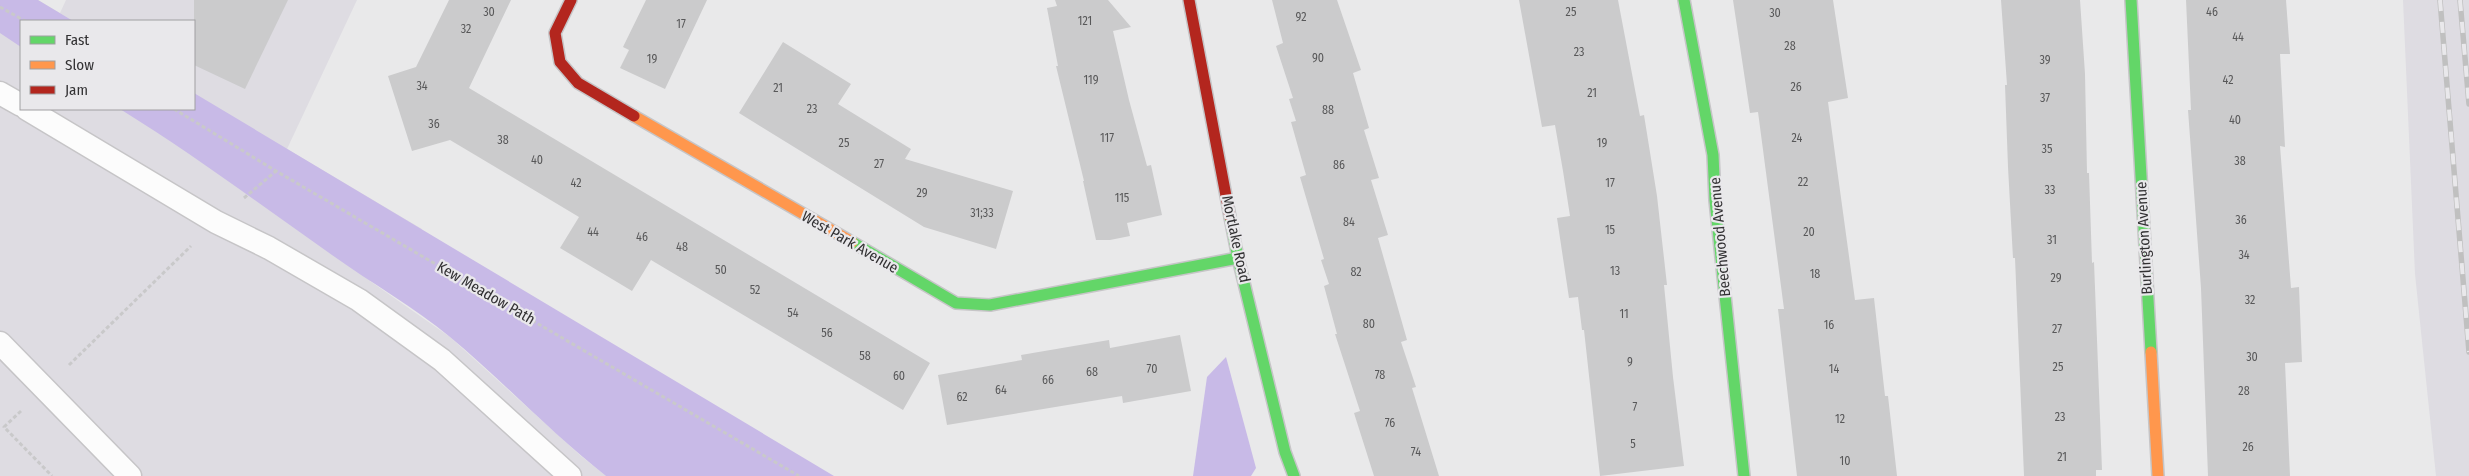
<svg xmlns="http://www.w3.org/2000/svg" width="2469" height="476" viewBox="0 0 2469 476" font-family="'Fira Sans Condensed',sans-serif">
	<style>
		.built { fill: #dedce2; fill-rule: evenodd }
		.forest { fill: #c8bae7 }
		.building { fill: #cbcbcc }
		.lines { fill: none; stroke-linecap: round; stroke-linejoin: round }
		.lane-casing { stroke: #c6c5c7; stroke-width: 25 }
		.fast-casing { stroke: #c6c5c7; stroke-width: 14 }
		.slow-casing { stroke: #c6c5c7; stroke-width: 14 }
		.jam-casing { stroke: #c6c5c7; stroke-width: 14 }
		.path { stroke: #c9c9ca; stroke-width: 3; stroke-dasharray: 4 2.5; stroke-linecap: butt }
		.lane { stroke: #fcfcfc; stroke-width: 22 }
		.fast { stroke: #63d668; stroke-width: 11 }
		.slow { stroke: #ff974d; stroke-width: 11 }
		.jam { stroke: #b3261e; stroke-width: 11 }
		.rail-casing { stroke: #c0c0c0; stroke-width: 5.5 }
		.rail { stroke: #e9e8eb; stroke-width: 4; stroke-dasharray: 11; stroke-linecap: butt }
		.labels { text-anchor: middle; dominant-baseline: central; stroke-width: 4.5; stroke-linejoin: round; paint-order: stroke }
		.number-label { font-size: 12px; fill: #585859 }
		.street-label { font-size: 15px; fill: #323133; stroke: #e9e8eb }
	</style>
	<rect width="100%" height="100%" fill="#e9e9ea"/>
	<g class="built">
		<path d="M0,0H38L60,13L66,0H357L287,149L422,229L370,281L450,337L581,456L606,476H0ZM21,21H194V109H21Z"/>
		<path d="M2403,0H2469V476H2436L2415,274Z"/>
	</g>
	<g class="forest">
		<path d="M0,0H38L73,21H21V47L0,33Z"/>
		<path d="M194,93L834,476H606C551,433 504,382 450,337C414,307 371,283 332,255C262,206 193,154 120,109H194Z"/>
		<path d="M1226,357L1256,468L1251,476H1193L1207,377Z"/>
	</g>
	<g class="building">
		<path d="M194,0H288L245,89L194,65Z"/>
		<path d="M449,0H511L469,88L930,363L903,410L651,260L632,291L607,276L560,248L579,217L450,140L412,151L388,76L416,67Z"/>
		<path d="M646,0H707L665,89L620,68L629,50L623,47Z"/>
		<path d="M1055,0H1108L1131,27L1113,31L1129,100L1147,166L1151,165L1162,215L1127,223L1130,236L1110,240H1096L1083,181H1084L1056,66H1058L1047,8L1057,6Z"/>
		<path d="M1272,0H1337L1361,70L1353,73L1369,128L1364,130L1379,178L1371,180L1388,235L1378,238L1407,340L1401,342L1416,387L1412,388L1439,476H1374L1354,413L1360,411L1335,334H1337L1324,286L1329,284L1321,260L1324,259L1300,177L1306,175L1291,122L1296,121L1289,99L1293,98L1276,46L1283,43Z"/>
		<path d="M1519,0H1618L1640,116L1644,115L1657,196L1667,285H1664L1673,377L1684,466L1600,476L1584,330H1582L1578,297L1569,298L1557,218L1570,216L1563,171L1555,125L1542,127Z"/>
		<path d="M1733,0H1833L1848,98L1828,102L1835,154L1855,300L1874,298L1885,396H1888L1897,476H1797L1778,309H1784L1758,112L1750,113Z"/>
		<path d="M2001,0H2080L2085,74L2087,173H2089L2092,263L2094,262L2102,470H2096V476H2024L2015,258H2013L2008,167L2005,85H2007Z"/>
		<path d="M2186,0H2286L2290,54H2280L2285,147L2280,146L2291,288L2299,287L2302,362L2285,363L2290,476H2208L2201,288L2188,110H2191Z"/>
		<path d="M783,42L851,84L838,104L911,149L905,159L1013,191L996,249L924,227L739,113Z"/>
		<path d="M1180,335L1191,391L1123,403L1122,396L947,425L938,375L1022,360L1021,355L1109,340L1110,348Z"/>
	</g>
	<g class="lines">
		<g class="lane-casing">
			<g id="lane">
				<path d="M0,93L21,105"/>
				<path d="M27,109L216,222L269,248L359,300L442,360L570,476"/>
				<path d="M0,343L130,476"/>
			</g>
		</g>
		<g class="fast-casing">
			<g id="fast">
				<path d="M1684,0L1713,155L1715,200L1744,476"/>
				<path d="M2131,0L2151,352"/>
				<path d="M1230,217L1238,258L1285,452L1294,476"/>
				<path d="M852,242L956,303L990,305L1238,258"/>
			</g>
		</g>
		<g class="slow-casing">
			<g id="slow">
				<path d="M634,116L852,242"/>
				<path d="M2151,352L2158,476"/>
			</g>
		</g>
		<g class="jam-casing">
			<g id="jam">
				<path d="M571,0L555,33L560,62L578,83L634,116"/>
				<path d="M1189,0L1230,217"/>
			</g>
		</g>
		<g class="path">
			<path d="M0,7L25,21"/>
			<path d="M174,109L276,171L799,476"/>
			<path d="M244,198L276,171"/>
			<path d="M69,365L191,246"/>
			<path d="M21,411L4,427L52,476"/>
		</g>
		<use href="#lane" class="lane"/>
		<use href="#fast" class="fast"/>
		<use href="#slow" class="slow"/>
		<use href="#jam" class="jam"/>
		<g class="rail-casing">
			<g id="rail">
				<path d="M2440,0L2469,352"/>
				<path d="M2460,0L2469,104"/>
			</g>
		</g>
		<use href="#rail" class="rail"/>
	</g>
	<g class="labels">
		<g class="number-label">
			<text x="489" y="12">30</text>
			<text x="1571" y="12">25</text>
			<text x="2212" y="12">46</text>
			<text x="1775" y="13">30</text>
			<text x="1301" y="17">92</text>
			<text x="1085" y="21">121</text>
			<text x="681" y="24">17</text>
			<text x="466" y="29">32</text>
			<text x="2238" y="37">44</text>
			<text x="1790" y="46">28</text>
			<text x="1579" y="52">23</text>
			<text x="1318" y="58">90</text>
			<text x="652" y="59">19</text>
			<text x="2045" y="60">39</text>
			<text x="1091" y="80">119</text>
			<text x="2228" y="80">42</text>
			<text x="422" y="86">34</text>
			<text x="1796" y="87">26</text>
			<text x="778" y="88">21</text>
			<text x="1592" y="93">21</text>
			<text x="2045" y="98">37</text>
			<text x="812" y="109">23</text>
			<text x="1328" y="110">88</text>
			<text x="2235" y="120">40</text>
			<text x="434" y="124">36</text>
			<text x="1107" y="138">117</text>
			<text x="1797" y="138">24</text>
			<text x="503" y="140">38</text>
			<text x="844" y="143">25</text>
			<text x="1602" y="143">19</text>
			<text x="2047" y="149">35</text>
			<text x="537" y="160">40</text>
			<text x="2240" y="161">38</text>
			<text x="879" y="164">27</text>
			<text x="1339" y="165">86</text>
			<text x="1803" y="182">22</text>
			<text x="576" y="183">42</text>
			<text x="1610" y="183">17</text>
			<text x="2050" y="190">33</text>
			<text x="922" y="193">29</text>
			<text x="1122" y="198">115</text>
			<text x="982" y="213">31;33</text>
			<text x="2241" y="220">36</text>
			<text x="1349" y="222">84</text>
			<text x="1610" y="230">15</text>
			<text x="593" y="232">44</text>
			<text x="1809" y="232">20</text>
			<text x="642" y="237">46</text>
			<text x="2052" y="240">31</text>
			<text x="682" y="247">48</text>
			<text x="2244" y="255">34</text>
			<text x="721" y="270">50</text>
			<text x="1615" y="271">13</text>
			<text x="1356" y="272">82</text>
			<text x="1815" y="274">18</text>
			<text x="2056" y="278">29</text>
			<text x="755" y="290">52</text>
			<text x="2250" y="300">32</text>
			<text x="793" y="313">54</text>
			<text x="1624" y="314">11</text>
			<text x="1369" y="324">80</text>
			<text x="1829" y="325">16</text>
			<text x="2057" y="329">27</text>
			<text x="827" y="333">56</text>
			<text x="865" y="356">58</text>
			<text x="2252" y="357">30</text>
			<text x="1630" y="362">9</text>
			<text x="2058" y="367">25</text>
			<text x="1152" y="369">70</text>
			<text x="1834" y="369">14</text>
			<text x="1092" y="372">68</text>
			<text x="1380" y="375">78</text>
			<text x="899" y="376">60</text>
			<text x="1048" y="380">66</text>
			<text x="1001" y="390">64</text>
			<text x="2244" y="391">28</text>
			<text x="962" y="397">62</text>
			<text x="1635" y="407">7</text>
			<text x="2060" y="417">23</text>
			<text x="1840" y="419">12</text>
			<text x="1390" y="423">76</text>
			<text x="1633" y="444">5</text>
			<text x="2248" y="447">26</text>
			<text x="1416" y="452">74</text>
			<text x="2062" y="457">21</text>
			<text x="1845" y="461">10</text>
		</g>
		<g class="street-label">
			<text transform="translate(1720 237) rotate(-95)">Beechwood Avenue</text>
			<text transform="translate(2144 238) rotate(-93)">Burlington Avenue</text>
			<text transform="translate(1236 239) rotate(78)">Mortlake Road</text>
			<text transform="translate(850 242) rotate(30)">West Park Avenue</text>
			<text transform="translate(486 293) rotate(30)">Kew Meadow Path</text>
		</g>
	</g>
	<rect x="20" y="20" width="175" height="90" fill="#e9e8eb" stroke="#a09fa1"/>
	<rect x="30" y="36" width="25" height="8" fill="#63d668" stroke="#a09fa1"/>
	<text x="65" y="45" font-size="15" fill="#323133">Fast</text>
	<rect x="30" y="61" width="25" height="8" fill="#ff974d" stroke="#a09fa1"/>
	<text x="65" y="70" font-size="15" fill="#323133">Slow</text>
	<rect x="30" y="86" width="25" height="8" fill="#b3261e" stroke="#a09fa1"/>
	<text x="65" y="95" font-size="15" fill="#323133">Jam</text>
</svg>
